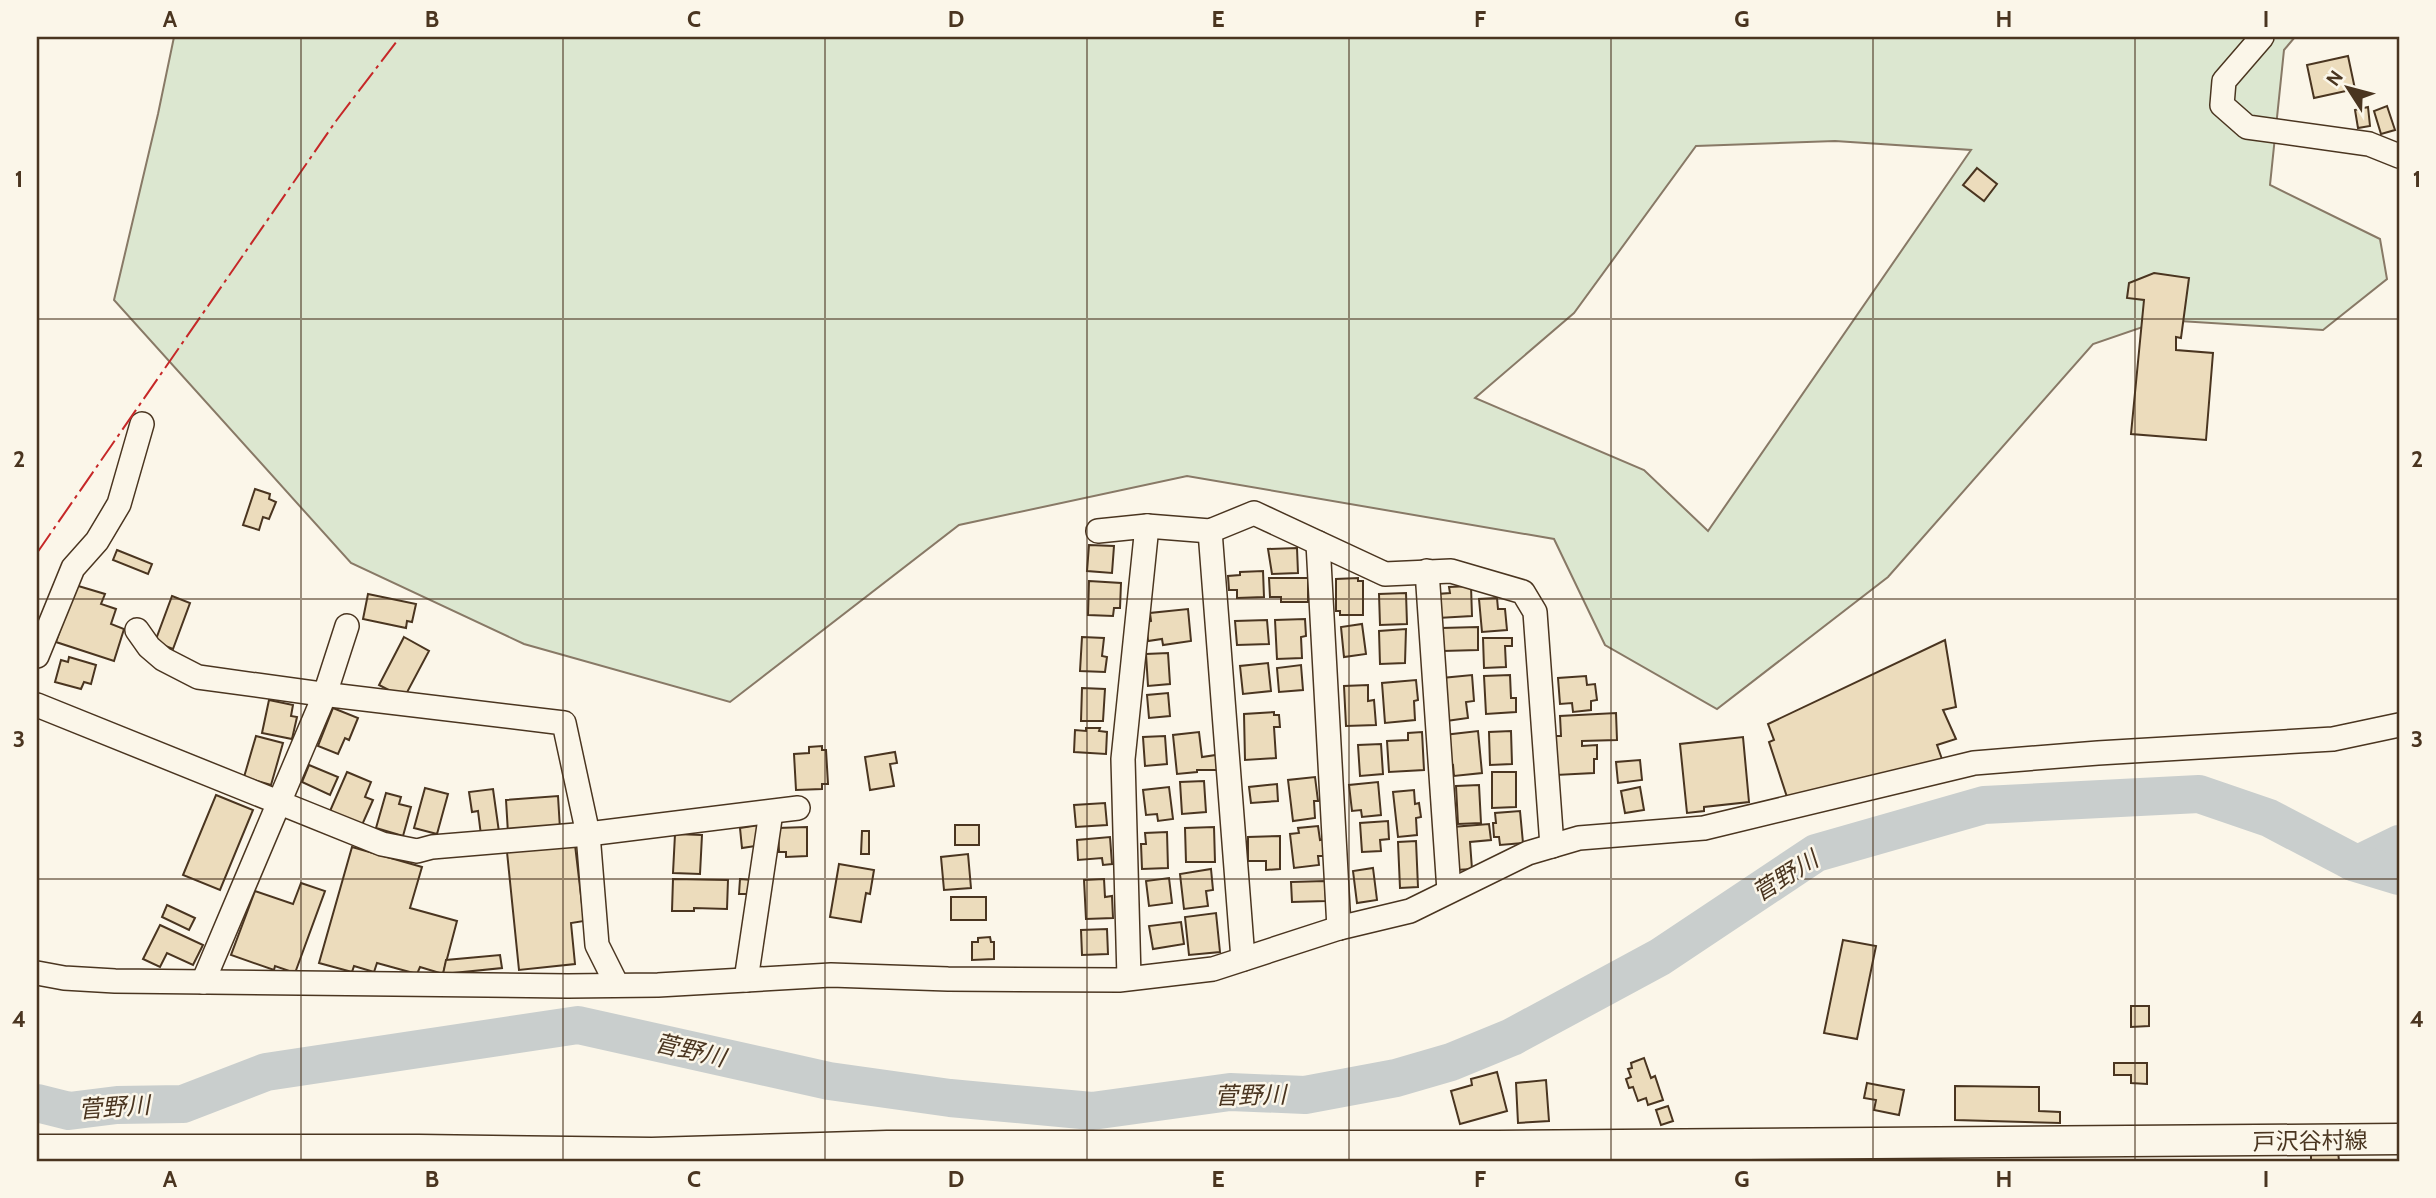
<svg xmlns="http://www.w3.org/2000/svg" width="2436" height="1198" viewBox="0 0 2436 1198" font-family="Cabin,'Noto Sans JP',sans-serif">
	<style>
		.green { fill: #dce7d0; stroke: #887966; stroke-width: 2; fill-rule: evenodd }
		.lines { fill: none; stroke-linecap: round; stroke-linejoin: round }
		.river { stroke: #c9cecd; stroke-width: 38 }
		.building { fill: #ecdcbc; stroke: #4a3520; stroke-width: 2 }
		.minor-casing { stroke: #4a3520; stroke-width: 26 }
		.major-casing { stroke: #4a3520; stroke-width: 33 }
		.minor { stroke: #fbf6e9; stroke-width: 23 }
		.major { stroke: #fbf6e9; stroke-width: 30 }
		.power { stroke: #c62828; stroke-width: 2; stroke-dasharray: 24 5 3.5 5; stroke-linecap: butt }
		.grid { fill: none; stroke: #4a3520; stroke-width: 2; stroke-opacity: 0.55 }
		.labels { text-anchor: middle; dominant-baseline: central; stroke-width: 5; stroke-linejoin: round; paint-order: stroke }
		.street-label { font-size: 23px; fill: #4a3520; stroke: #fbf6e9 }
		.water-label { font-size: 24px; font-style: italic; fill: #4a3520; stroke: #fbf6e9 }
		.neatline { fill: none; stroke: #4a3520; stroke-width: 2.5 }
		.grid-label { font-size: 23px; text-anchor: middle; font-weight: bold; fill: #4a3520 }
	</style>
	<rect width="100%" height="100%" fill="#fbf6e9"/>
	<path class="green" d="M174,37H2295L2284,50L2270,185L2380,239L2387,279L2323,330L2163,320L2093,344L1888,577L1717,709L1605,645L1554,539L1187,476L959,525L730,702L524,644L351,563L114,300L158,114ZM1835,141L1971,150L1708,531L1644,470L1475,398L1574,313L1696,146Z"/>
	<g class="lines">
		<g class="river">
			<path d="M2353,862H2362L2399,844"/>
			<path d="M37,1103L69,1111L117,1105L183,1104L266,1072L578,1025L829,1081L950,1098L1092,1111L1230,1092L1305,1095L1396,1078L1451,1062L1512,1037L1660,957L1816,853L1984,805L2199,794L2269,818L2353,862L2399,876"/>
		</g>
	</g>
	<g class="building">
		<path d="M2348,56L2355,89L2314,98L2307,65Z"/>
		<path d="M2387,106L2395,130L2381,134L2374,111Z"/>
		<path d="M2368,107L2370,126L2358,128L2355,110Z"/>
		<path d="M1977,168L1997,184L1984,201L1963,185Z"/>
		<path d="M2154,273L2189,278L2181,338L2176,337V350L2213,353L2206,440L2131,434L2144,300L2127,298L2129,283Z"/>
		<path d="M255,489L270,494L269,499L276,502L269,519L263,517L259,530L243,525Z"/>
		<path d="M1089,545L1114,546L1112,573L1087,571Z"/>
		<path d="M1297,548L1298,573L1272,574L1268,549Z"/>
		<path d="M117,550L152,564L148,574L113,560Z"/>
		<path d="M1263,571L1264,597L1237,598V590H1229L1228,576L1240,575V572Z"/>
		<path d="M1269,578H1308V602H1281V597H1270Z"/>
		<path d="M1358,578V581H1363V615H1340V611H1336V579Z"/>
		<path d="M1089,581L1121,583L1120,608H1114L1113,616L1088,615Z"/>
		<path d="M75,585L105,594L101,604L116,609L111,624L124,629L114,661L56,642Z"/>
		<path d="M1471,586L1472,616L1438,618L1437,594L1450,593L1449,587Z"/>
		<path d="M1406,593L1407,624L1380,625L1379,594Z"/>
		<path d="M368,594L416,604L412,622L407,621L406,628L363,619Z"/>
		<path d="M172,596L190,603L173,649L155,642Z"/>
		<path d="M1497,598L1498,609H1505L1507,630L1482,632L1479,599Z"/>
		<path d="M1188,609L1191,641L1163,645L1162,639L1148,641L1146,622L1151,621L1150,613Z"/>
		<path d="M1305,619L1306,636L1301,637L1302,658L1277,659L1275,620Z"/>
		<path d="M1267,620L1269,644L1237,645L1235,621Z"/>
		<path d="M1362,624L1366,654L1344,657L1341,627Z"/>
		<path d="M1478,627V650L1443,651L1442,628Z"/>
		<path d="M1406,629L1405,663L1380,664L1379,631Z"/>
		<path d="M404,637L429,651L404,698L379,685Z"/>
		<path d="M1082,637L1104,638L1102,656L1107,657L1105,672L1080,671Z"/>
		<path d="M1483,638H1512V646H1505L1506,667L1484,668Z"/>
		<path d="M1945,640L1956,707L1943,710L1956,739L1937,745L1943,762L1788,800L1769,742L1774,740L1768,724Z"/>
		<path d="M1168,653L1170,684L1148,686L1146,654Z"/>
		<path d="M69,657L96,665L91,684L84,682L81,689L55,682L61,660L68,662Z"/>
		<path d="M1268,663L1271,691L1243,694L1240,666Z"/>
		<path d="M1301,665L1303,690L1279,692L1277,668Z"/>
		<path d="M1472,675L1474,701L1466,702L1468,718L1446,721L1442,678Z"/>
		<path d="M1510,675L1511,698H1516V712L1486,714L1484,676Z"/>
		<path d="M1586,676L1587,685L1595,684L1597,700L1591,701V710L1573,712L1572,703L1560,704L1558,678Z"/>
		<path d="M1416,680L1418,700L1414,701L1415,720L1385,723L1382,683Z"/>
		<path d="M1368,685V701L1374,700L1376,725L1346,726L1344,686Z"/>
		<path d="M1082,688L1105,689L1103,721H1081Z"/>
		<path d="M1168,693L1170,716L1149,718L1147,695Z"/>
		<path d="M269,700L293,705L291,716L297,717L292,739L262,733Z"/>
		<path d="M333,708L358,718L349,740L345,738L338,754L318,746Z"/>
		<path d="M1274,712V715H1279L1280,727H1274L1276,758L1245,760L1244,714Z"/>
		<path d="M1616,713L1617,740L1582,741V746L1597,745V759H1594V773L1556,775L1555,736H1561L1560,716Z"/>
		<path d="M1086,728H1100L1099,731L1107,732L1106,754L1074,752L1075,730L1086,731Z"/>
		<path d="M1478,731L1482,773L1454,776L1453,765L1447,766L1444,735Z"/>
		<path d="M1511,731L1512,764L1490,765L1489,732Z"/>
		<path d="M1199,732L1202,757L1216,755L1217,770H1197V772L1177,774L1173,735Z"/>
		<path d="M1422,732L1424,770L1389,772L1387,741L1408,740V733Z"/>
		<path d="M256,736L283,743L271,785L244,777Z"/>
		<path d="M1165,736L1167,764L1145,766L1143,737Z"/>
		<path d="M1743,737L1749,802L1704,807V811L1687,813L1680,744Z"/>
		<path d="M1381,744L1383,774L1360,776L1358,745Z"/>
		<path d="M822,746V750H826L828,784H822V789L796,790L794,754L809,753V747Z"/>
		<path d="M895,752L897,763L890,764L894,786L870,790L865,757Z"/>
		<path d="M1640,760L1642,780L1618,783L1616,762Z"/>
		<path d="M309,765L338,777L330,795L302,782Z"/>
		<path d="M347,772L371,782L365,797L373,800L362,825L330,811Z"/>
		<path d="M1492,772H1516V807L1492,808Z"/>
		<path d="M1315,777L1318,801H1314L1315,818L1293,821L1288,780Z"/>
		<path d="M1204,781L1206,812L1182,814L1180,782Z"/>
		<path d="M1378,782L1381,815L1362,817L1361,810L1352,811L1349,785Z"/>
		<path d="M1277,784L1278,801L1251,803L1249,787Z"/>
		<path d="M1479,785L1481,823L1458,824L1456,786Z"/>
		<path d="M1169,787L1173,819L1158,821L1157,814L1146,815L1143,790Z"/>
		<path d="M1640,787L1644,810L1625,813L1621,791Z"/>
		<path d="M425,788L448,794L437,834L414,828Z"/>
		<path d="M493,789L499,832L481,835L478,811L472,812L469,792Z"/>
		<path d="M1414,790L1415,804L1419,803L1421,817L1416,818L1417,835L1398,837L1393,792Z"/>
		<path d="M386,793L401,797L399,804L411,807L403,836L376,828Z"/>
		<path d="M216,795L253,810L220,890L183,875Z"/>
		<path d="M558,796L560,829L508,833L506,800Z"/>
		<path d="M1105,803L1107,825L1076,827L1074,805Z"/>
		<path d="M1520,811L1523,843L1500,845L1499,837H1494L1493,823H1496L1495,813Z"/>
		<path d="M1388,821L1389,839L1380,840L1381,851L1362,852L1360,823Z"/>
		<path d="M1489,824L1491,840L1470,842L1472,869L1456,870L1452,827Z"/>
		<path d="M759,825L762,845L742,848L740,828Z"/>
		<rect x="955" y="825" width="24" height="20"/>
		<path d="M1318,826L1320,840L1326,839L1327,856H1318L1319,865L1294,868L1290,834L1299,833L1298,828Z"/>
		<path d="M807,827V856L786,857V852H779L778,828Z"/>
		<path d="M1214,827L1215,862H1186L1185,828Z"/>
		<path d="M862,831H869V854H861Z"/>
		<path d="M1167,832L1168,868L1142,869L1141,844H1146L1145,833Z"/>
		<path d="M675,834L702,835L700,874L673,873Z"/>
		<path d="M1280,836V869L1266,870V861H1248V837Z"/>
		<path d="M1110,837L1112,864L1103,865L1102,858L1078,860L1077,840Z"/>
		<path d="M1416,841L1418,887L1400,888L1398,842Z"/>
		<path d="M575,845L584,921L571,923L575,964L519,970L507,852Z"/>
		<path d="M352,847L422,867L410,908L457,921L443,974L420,967L417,974L377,963L374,972L354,966L352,972L319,963Z"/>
		<path d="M968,854L971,888L944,890L941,857Z"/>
		<path d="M839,864L874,870L870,894L866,893L861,922L830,917Z"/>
		<path d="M1373,868L1377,900L1357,903L1353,871Z"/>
		<path d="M1211,869L1213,890L1206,891L1208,906L1184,909L1180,874Z"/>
		<path d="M1169,878L1172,903L1149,906L1146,881Z"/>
		<path d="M673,879L728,880L727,909L694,908V911H672Z"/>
		<path d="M740,879L753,880L752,894H739Z"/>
		<path d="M1104,879L1105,897L1112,896L1113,918L1086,919L1084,880Z"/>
		<path d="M1325,881L1326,901L1292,902L1291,882Z"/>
		<path d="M301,883L325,891L295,973L275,966L274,970L231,955L255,891L293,904Z"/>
		<rect x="951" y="897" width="35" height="23"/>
		<path d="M167,905L195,918L189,930L162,917Z"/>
		<path d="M1216,913L1220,952L1189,955L1185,917Z"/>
		<path d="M1181,922L1184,944L1153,949L1149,926Z"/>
		<path d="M160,925L203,945L193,965L167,953L160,967L143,959Z"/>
		<path d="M1107,929L1108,954L1082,955L1081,930Z"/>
		<path d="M990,937L991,942H994V959L972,960V942H978V938Z"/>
		<path d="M1843,940L1876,946L1857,1039L1824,1033Z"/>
		<path d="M500,955L502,968L443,974L446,960Z"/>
		<path d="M2131,1006H2149V1026L2131,1027Z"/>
		<path d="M1644,1058L1651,1078L1655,1076L1663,1100L1648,1105L1646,1098L1638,1101L1633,1087L1629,1088L1626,1079L1631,1077L1628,1069L1632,1068L1631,1063Z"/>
		<path d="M2114,1063H2147V1084L2131,1083V1075H2114Z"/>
		<path d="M1497,1072L1507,1111L1460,1124L1451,1091L1472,1085L1471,1079Z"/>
		<path d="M1546,1080L1549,1121L1518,1123L1516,1083Z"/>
		<path d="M1867,1083L1904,1090L1899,1115L1874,1110L1876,1100L1864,1098Z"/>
		<path d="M1955,1086L2039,1087V1111L2060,1112V1123L1955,1120Z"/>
		<path d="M1668,1106L1673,1121L1661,1125L1656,1110Z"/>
		<path d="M2338,1151L2339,1161H2311V1152Z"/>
	</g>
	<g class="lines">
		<g class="minor-casing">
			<g id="minor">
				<path d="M2262,37L2224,81L2222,105L2247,127L2369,144L2399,156"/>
				<path d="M1098,531L1147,526L1210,531L1254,513L1385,574L1451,571L1523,592L1535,612L1552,846"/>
				<path d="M1210,531L1243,959"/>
				<path d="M1318,543L1339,928"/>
				<path d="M1427,571L1449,891"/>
				<path d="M137,630L149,647L163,659L198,677L314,693L564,723L588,834L597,945L617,985"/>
				<path d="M37,656L73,568L97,541L119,504L142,424"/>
				<path d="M37,705L382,844L417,851L432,847L588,834L798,808"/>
				<path d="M37,973L64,978L115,981L568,986L658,985L831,975L948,979L1119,980L1213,969L1339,928L1410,911L1528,853L1579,838L1704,828L1974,763L2098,753L2333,739L2399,725"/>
				<path d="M1129,978L1123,759L1147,526"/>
				<path d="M746,980L771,812"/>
				<path d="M203,982L325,694L347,626"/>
			</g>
		</g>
		<g class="major-casing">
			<path id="major" d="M37,1150H419L652,1153L887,1146H1498L2399,1139"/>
		</g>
		<use href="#minor" class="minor"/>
		<use href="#major" class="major"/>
		<path class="power" d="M37,553L336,121L400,37"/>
	</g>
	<path class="grid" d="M301,37V1161M563,37V1161M825,37V1161M1087,37V1161M1349,37V1161M1611,37V1161M1873,37V1161M2135,37V1161M37,319H2399M37,599H2399M37,879H2399"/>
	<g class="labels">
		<g class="street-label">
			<text transform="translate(2310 1141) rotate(-1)">戸沢谷村線</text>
		</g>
		<g class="water-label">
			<text transform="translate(1785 876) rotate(-32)">菅野川</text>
			<text transform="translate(690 1050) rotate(13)">菅野川</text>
			<text transform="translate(1250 1095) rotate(-1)">菅野川</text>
			<text transform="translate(114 1107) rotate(-4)">菅野川</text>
		</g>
	</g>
	<rect width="2436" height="1198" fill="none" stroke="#fbf6e9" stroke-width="77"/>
	<g transform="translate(2348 88) rotate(306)" stroke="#fbf6e9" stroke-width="5" paint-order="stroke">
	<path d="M0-5L12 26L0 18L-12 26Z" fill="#4a3520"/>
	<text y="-10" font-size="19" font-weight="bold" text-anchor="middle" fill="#4a3520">N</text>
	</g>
	<rect x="38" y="38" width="2360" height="1122" class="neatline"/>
	<g class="grid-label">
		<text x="170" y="27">A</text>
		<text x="432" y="27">B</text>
		<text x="694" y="27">C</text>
		<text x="956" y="27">D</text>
		<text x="1218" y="27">E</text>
		<text x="1480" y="27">F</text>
		<text x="1742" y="27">G</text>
		<text x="2004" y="27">H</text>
		<text x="2266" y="27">I</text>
		<text x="19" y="187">1</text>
		<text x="2417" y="187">1</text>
		<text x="19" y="467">2</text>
		<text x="2417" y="467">2</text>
		<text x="19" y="747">3</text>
		<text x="2417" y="747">3</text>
		<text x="19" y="1027">4</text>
		<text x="2417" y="1027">4</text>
		<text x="170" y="1187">A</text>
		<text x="432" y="1187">B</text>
		<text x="694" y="1187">C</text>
		<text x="956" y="1187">D</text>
		<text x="1218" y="1187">E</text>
		<text x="1480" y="1187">F</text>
		<text x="1742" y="1187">G</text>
		<text x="2004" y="1187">H</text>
		<text x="2266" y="1187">I</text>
	</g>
</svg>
